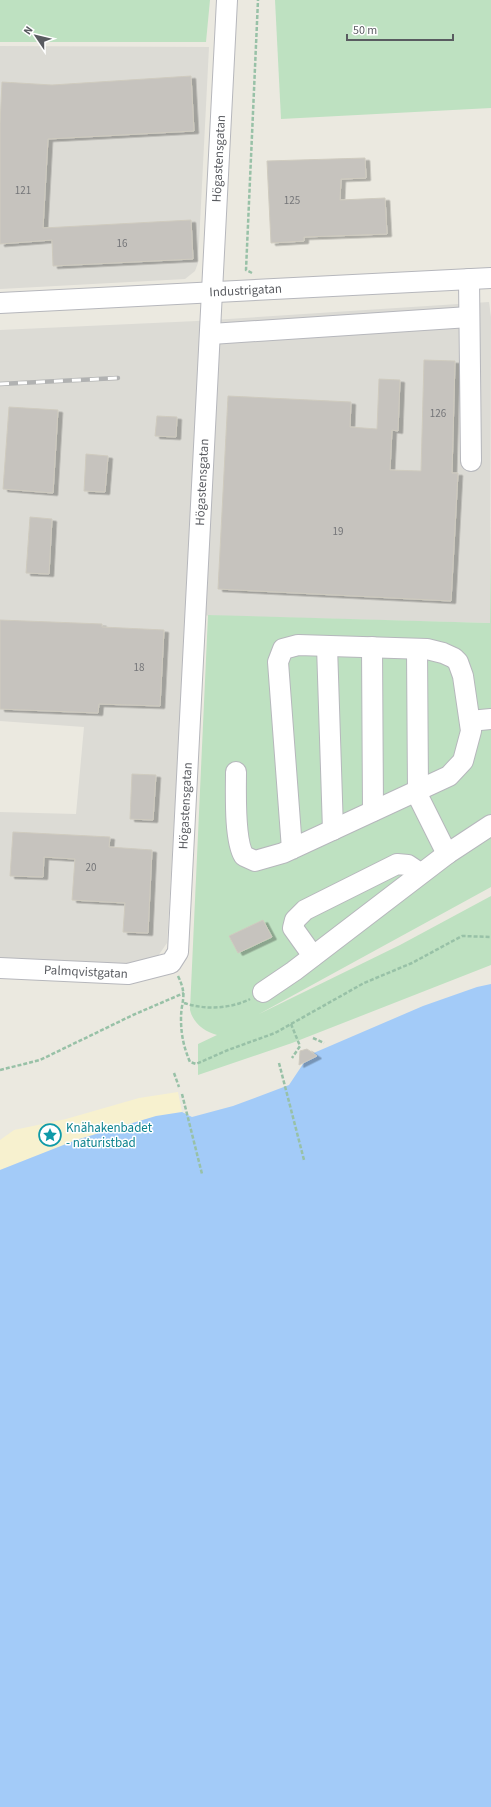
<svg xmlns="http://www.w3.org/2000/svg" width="491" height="1807" viewBox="0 0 491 1807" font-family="'Source Sans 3',sans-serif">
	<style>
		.industrial { fill: #dcdbd5 }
		.green { fill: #bee1c1 }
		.sand { fill: #f7f1cf }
		.water { fill: #a3cbf8 }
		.building { fill: #c6c3be; stroke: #cfcbbf; filter: url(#shadow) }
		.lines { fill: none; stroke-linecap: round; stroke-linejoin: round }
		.minor-casing { stroke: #b6b7bc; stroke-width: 22 }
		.path { stroke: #98c1a7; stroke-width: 2.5; stroke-dasharray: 4 2; stroke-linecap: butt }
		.minor { stroke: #fff; stroke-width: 20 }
		.rail-casing { stroke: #b1b2b2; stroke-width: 4.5 }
		.rail { stroke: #fff; stroke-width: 3; stroke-dasharray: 9; stroke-linecap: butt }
		.labels { text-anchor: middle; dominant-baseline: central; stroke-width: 3; stroke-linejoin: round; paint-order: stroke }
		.number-label { font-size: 11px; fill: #747578 }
		.street-label { font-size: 13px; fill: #595b60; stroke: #fff }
		.culture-label { font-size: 13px; fill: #0d838f; stroke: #fff; text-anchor: start }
	</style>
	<defs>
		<filter id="shadow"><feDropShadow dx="4.5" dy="2.5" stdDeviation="0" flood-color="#0004"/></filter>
	</defs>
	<rect width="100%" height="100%" fill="#ebe9e0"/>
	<g class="industrial">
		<path d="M0,46L209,47L198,263L195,271L185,279L0,289Z"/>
		<path d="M489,302L491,317L490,623L186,615L167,943L158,956L146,964L123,968L0,960V812L76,814L84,727L0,721V330L197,321Z"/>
	</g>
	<g class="green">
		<path d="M0,0H210L206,42H0Z"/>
		<path d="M275,0H491V108L281,119Z"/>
		<path d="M491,517V887L259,1014L400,945L491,896V965L292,1043L198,1075V1044L217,1035C205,1032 193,1023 190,1010L208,615L490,623Z"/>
	</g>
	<path class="sand" d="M178,1092L182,1112C119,1122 59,1147 0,1170V1140L14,1130L66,1119L139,1098Z"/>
	<path class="water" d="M491,984V1807H0V1170L76,1140L156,1116L182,1112L192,1117L233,1106L289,1085L309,1055L423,1006L477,987Z"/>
	<g class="building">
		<path d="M191,76L194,131L48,139L43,228L191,220L193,259L53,266L52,240L0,244V124L2,82L52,85Z"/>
		<path d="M365,158L366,178L341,179L340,200L385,198L387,234L304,237V241L271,243L267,161Z"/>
		<path d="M424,360L455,361L452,473H458L451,601L218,589L228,396L351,402L350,427L377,429L379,379L400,380L398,431L392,430L390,470L421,471Z"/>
		<path d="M9,407L58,410L53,493L3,489Z"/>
		<path d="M157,416L177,417L176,437L155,436Z"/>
		<path d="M86,454L108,456L105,492L84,491Z"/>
		<path d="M30,517L52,519L49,574L26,573Z"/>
		<path d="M0,620L102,624V627L164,630L160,706L99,704L98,713L0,709Z"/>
		<path d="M132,774L156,775L153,820L130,819Z"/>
		<path d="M13,832L110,837L109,847L152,850L148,933L123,932L125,903L72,900L75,859L44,857L43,877L10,876Z"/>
		<path d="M263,920L272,937L238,953L229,936Z"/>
		<path d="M307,1049L317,1056L299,1065L300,1051Z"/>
	</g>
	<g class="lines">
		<g class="minor-casing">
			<g id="minor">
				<path d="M469,279L471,461"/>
				<path id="s1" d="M0,303L491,278"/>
				<path d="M211,334L469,317"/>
				<path d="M327,646L333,830"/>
				<path d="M372,647L373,811"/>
				<path d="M417,649L418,791"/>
				<path d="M470,721L491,719"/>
				<path d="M236,772C236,792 234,840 244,856L255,861L283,853L449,776L463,761L471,731L463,676L458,662L454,658L443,653L427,649L298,645L283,649L278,662L292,849"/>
				<path d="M416,792L447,854"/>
				<path d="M313,956L293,928L295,920L305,910L397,864L408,865L420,873"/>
				<path id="s2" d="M0,968L128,974L171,963L178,952L227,0"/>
				<path d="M263,992L294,971L447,854L491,825"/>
			</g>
		</g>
		<g class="path">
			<path d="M252,273L246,270L258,0"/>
			<path d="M178,976C188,997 181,999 181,1019C181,1035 184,1048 190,1062L196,1064L228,1050L275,1033L364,983L412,963L462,936L491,937"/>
			<path d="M184,1003C205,1010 230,1009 250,999"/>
			<path d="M291,1024L300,1046L292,1058"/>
			<path d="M313,1038L324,1043"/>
			<path d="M279,1063L304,1160"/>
			<path d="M0,1070L40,1060L133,1015L184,993"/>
			<path d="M174,1073L179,1087"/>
			<path d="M182,1094L202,1174"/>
		</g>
		<use href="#minor" class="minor"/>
		<g class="rail-casing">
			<path id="rail" d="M0,384L118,378"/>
		</g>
		<use href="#rail" class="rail"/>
	</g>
	<defs>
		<g id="sight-ring" transform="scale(1.15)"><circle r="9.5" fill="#fff" stroke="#0f9aa8" stroke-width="1.5"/><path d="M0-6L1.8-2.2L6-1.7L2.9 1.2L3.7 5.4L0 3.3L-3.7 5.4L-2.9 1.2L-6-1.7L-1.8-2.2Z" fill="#0f9aa8"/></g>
	</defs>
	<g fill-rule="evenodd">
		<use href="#sight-ring" x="50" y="1135"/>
	</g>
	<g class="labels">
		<g class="number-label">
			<text x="23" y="190">121</text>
			<text x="292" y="200">125</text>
			<text x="122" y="243">16</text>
			<text x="438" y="413">126</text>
			<text x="338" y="531">19</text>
			<text x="139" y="667">18</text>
			<text x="91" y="867">20</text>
		</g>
		<g class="street-label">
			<text stroke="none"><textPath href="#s2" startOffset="980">Högastensgatan</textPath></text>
			<text stroke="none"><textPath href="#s1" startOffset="246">Industrigatan</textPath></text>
			<text stroke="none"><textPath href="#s2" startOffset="656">Högastensgatan</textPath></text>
			<text stroke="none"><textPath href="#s2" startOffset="332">Högastensgatan</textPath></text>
			<text stroke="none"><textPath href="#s2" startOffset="86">Palmqvistgatan</textPath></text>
		</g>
		<g class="culture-label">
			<text x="66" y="1128">Knähakenbadet<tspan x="66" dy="15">- naturistbad</tspan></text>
		</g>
	</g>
	<g transform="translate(36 36) rotate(305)" stroke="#ffffff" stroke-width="3" paint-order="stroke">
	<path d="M0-3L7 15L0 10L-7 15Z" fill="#595b60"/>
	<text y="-6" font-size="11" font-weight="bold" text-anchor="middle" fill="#595b60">N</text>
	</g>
	<path d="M347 34v6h106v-6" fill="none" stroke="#595b60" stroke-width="2"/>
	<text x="353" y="34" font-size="12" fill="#595b60" stroke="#ffffff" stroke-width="3" paint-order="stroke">50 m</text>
</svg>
